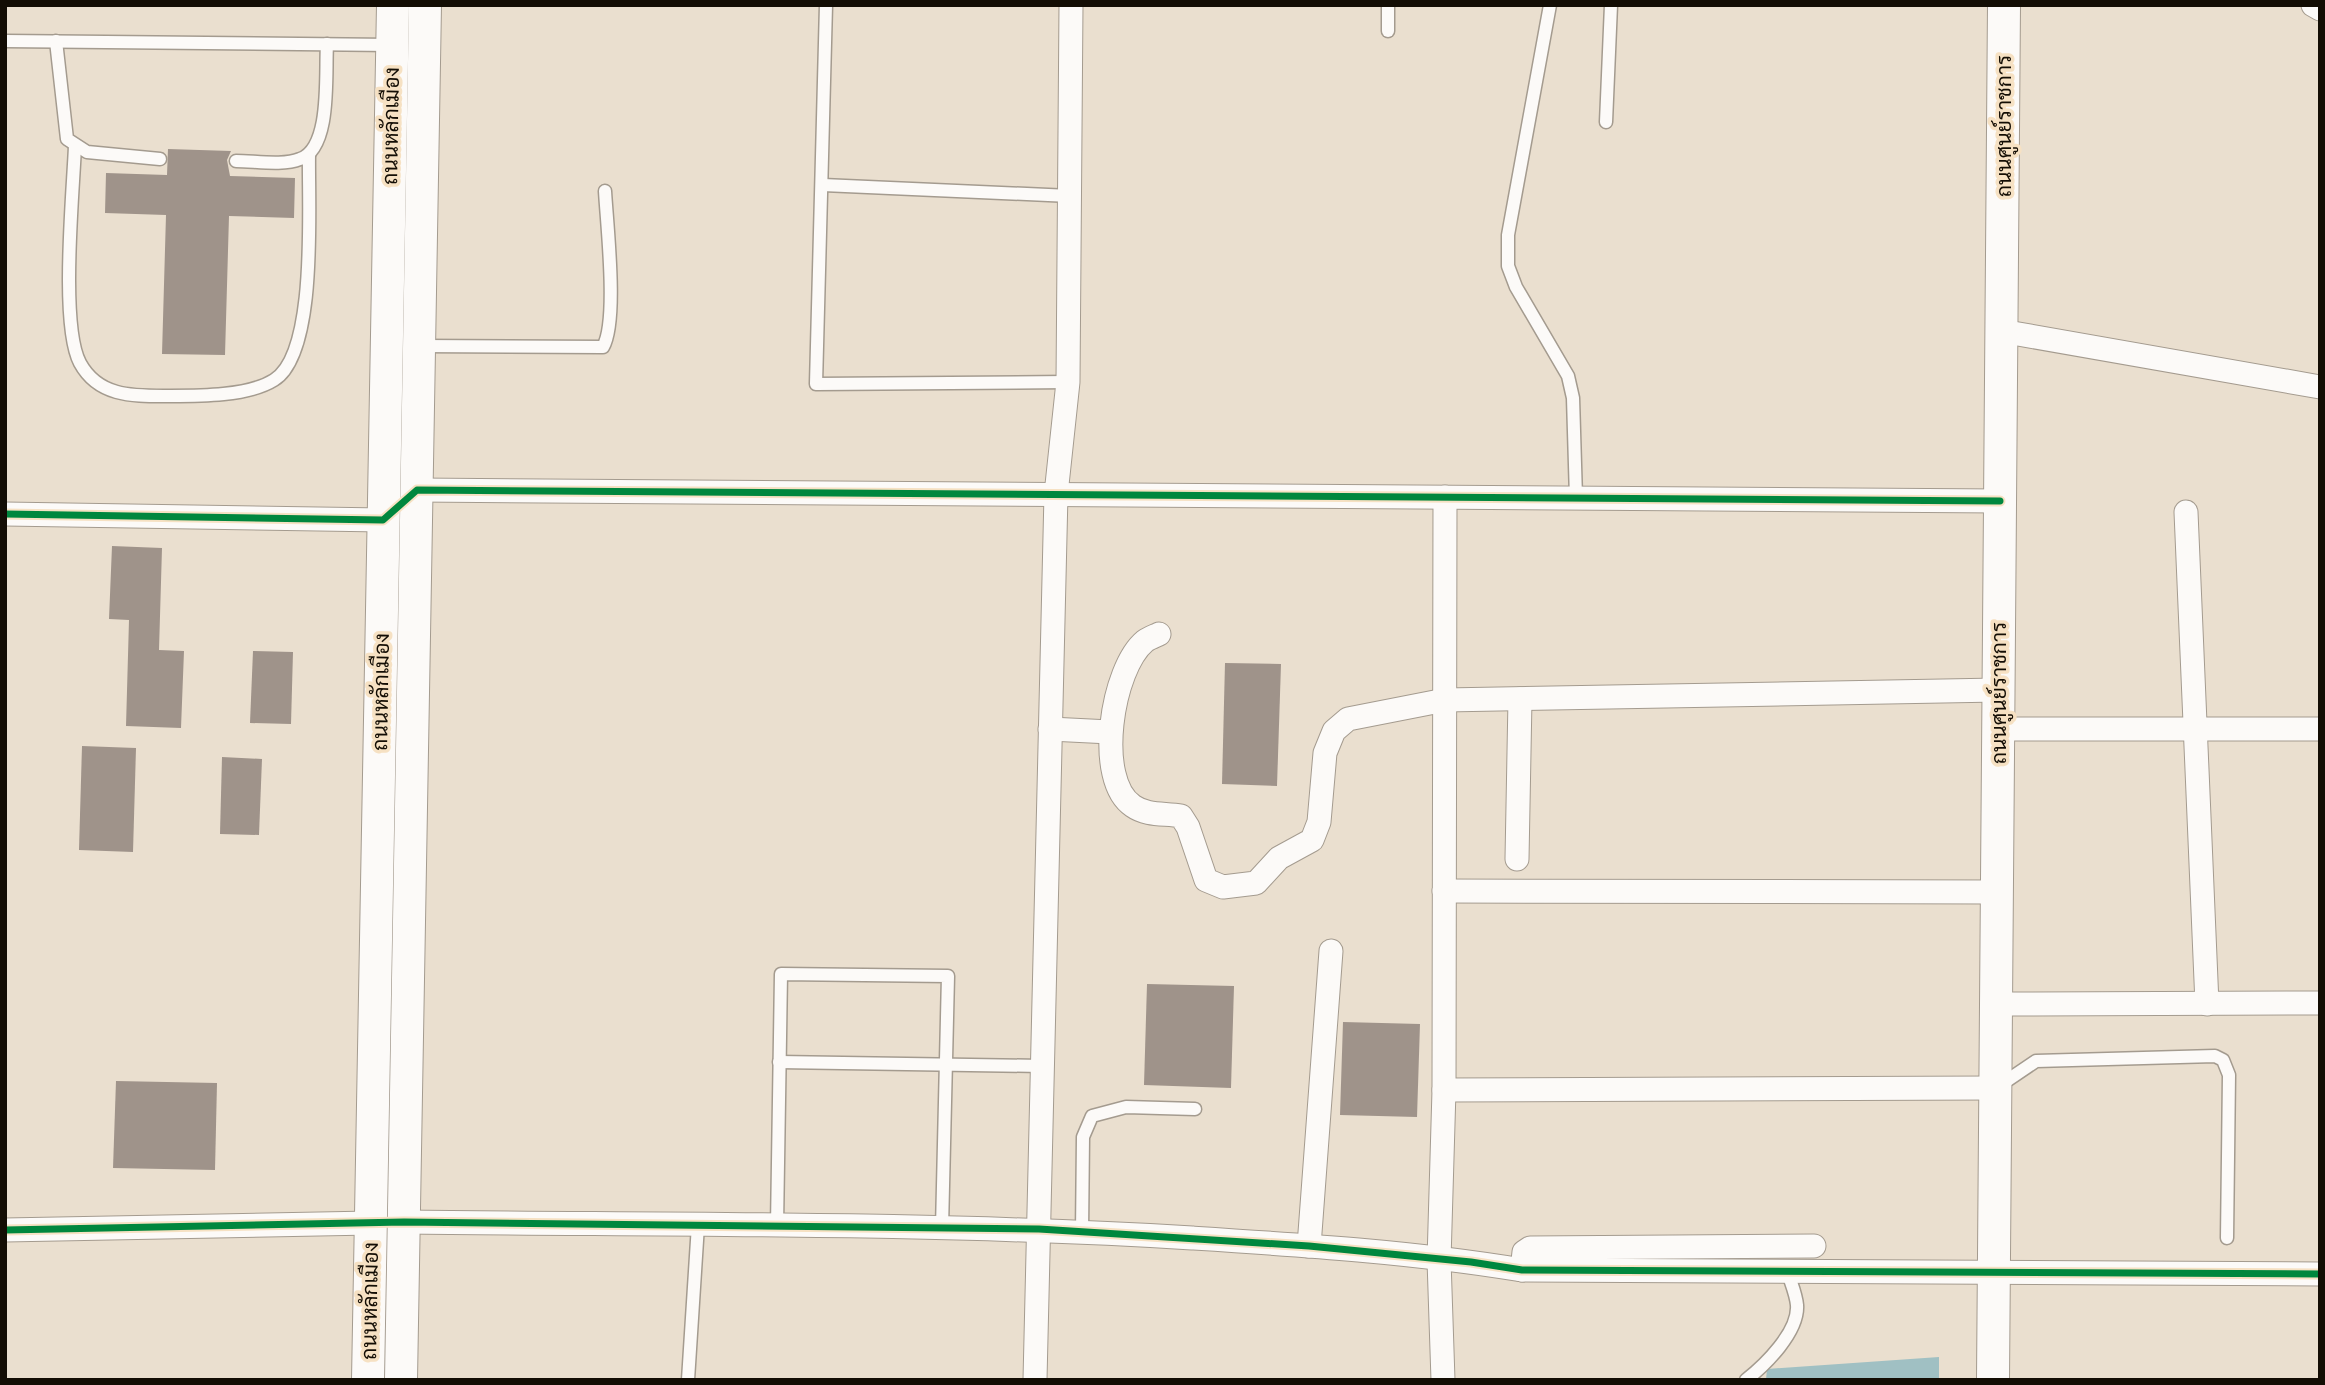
<svg xmlns="http://www.w3.org/2000/svg" width="2325" height="1385" viewBox="0 0 2325 1385" font-family="Mulish,Sarabun,sans-serif">
	<style>
		.water { fill: #a0c0c3 }
		.building { fill: #9f938a }
		.lines { fill: none; stroke-linecap: round; stroke-linejoin: round }
		.lane-casing { stroke: #a49b8f; stroke-width: 15 }
		.street-casing { stroke: #a49b8f; stroke-width: 25 }
		.secondary-casing { stroke: #a49b8f; stroke-width: 34 }
		.lane { stroke: #fcfaf8; stroke-width: 12 }
		.street { stroke: #fcfaf8; stroke-width: 23 }
		.secondary { stroke: #fcfaf8; stroke-width: 32 }
		.cycleway-casing { stroke: #f6e1c3; stroke-width: 11 }
		.cycleway { stroke: #00873e; stroke-width: 7 }
		.labels { text-anchor: middle; dominant-baseline: central; stroke-width: 7; stroke-linejoin: round; paint-order: stroke }
		.street-label { font-size: 21px; fill: #130d04; stroke: #f6e1c3 }
	</style>
	<rect width="100%" height="100%" fill="#eadfcf"/>
	<path class="water" d="M1939,1357V1380H1766L1767,1369Z"/>
	<g class="building">
		<path d="M168,149L231,151L227,160L230,176L295,178L294,218L229,216L225,355L162,354L166,215L105,213L106,173L167,175Z"/>
		<path d="M112,546L162,548L159,650L184,651L181,728L126,726L129,620L109,619Z"/>
		<path d="M253,651L293,652L291,724L250,723Z"/>
		<path d="M1225,663L1281,664L1277,786L1222,784Z"/>
		<path d="M82,746L136,748L133,852L79,850Z"/>
		<path d="M222,757L262,759L259,835L220,834Z"/>
		<path d="M1147,984L1234,986L1231,1088L1144,1085Z"/>
		<path d="M1343,1022L1420,1024L1417,1117L1340,1115Z"/>
		<path d="M116,1081L217,1083L215,1170L113,1168Z"/>
	</g>
	<g class="lines">
		<g class="lane-casing">
			<g id="lane">
				<path d="M826,5L816,384L1068,382"/>
				<path d="M1550,5L1508,235V266L1516,287L1568,376L1573,398L1576,498"/>
				<path d="M1388,31V5"/>
				<path d="M5,41L391,45"/>
				<path d="M56,41L67,139L87,152L160,159"/>
				<path d="M1606,122L1611,5"/>
				<path d="M75,146C73,194 60,325 80,363C98,396 131,396 164,396C195,396 247,397 274,380C318,353 308,204 309,155"/>
				<path d="M236,161C255,161 283,166 300,159C332,148 325,73 327,44"/>
				<path d="M823,185L1070,196"/>
				<path d="M420,346L603,347C618,321 607,226 605,191"/>
				<path d="M779,1062L1041,1066"/>
				<path d="M1999,1086L2036,1061L2215,1056L2223,1060L2229,1075L2227,1238"/>
				<path d="M777,1226L781,974L948,976L942,1228"/>
				<path d="M1082,1232L1083,1137L1092,1116L1126,1107L1195,1109"/>
				<path d="M688,1380L698,1225"/>
				<path d="M1746,1380C1765,1365 1799,1332 1797,1305C1796,1294 1791,1283 1788,1273"/>
			</g>
		</g>
		<g class="street-casing">
			<g id="street">
				<path d="M2313,5L2320,9"/>
				<path d="M2001,331L2320,387"/>
				<path d="M417,490L2000,501"/>
				<path d="M2186,512L2207,1004"/>
				<path d="M5,514L383,520"/>
				<path d="M1159,634C1155,636 1149,638 1145,641C1112,668 1094,780 1133,806C1147,816 1165,813 1181,816L1188,827L1206,880L1223,887L1256,883L1279,858L1312,840L1319,822L1325,753L1334,731L1348,719L1445,700L1998,690"/>
				<path d="M1050,729L1110,732"/>
				<path d="M1998,729H2320"/>
				<path d="M1517,859L1520,699"/>
				<path d="M1444,891L1997,892"/>
				<path d="M1996,1004L2320,1003"/>
				<path d="M1444,1090L1995,1088"/>
				<path d="M404,1222C667,1225 930,1222 1192,1238C1302,1245 1413,1252 1522,1270L2320,1274"/>
				<path d="M5,1230L371,1223"/>
				<path d="M1309,1246L1331,951"/>
				<path d="M1522,1270L1524,1252L1530,1248L1814,1246"/>
				<path d="M1035,1380L1056,494L1068,382L1071,5"/>
				<path d="M1443,1380L1439,1260L1444,1090L1445,497"/>
			</g>
		</g>
		<g class="secondary-casing">
			<g id="secondary">
				<path d="M368,1380L393,5"/>
				<path d="M401,1380L425,5"/>
				<path d="M1993,1380L2004,5"/>
			</g>
		</g>
		<use href="#lane" class="lane"/>
		<use href="#street" class="street"/>
		<use href="#secondary" class="secondary"/>
		<g class="cycleway-casing">
			<g id="cycleway">
				<path d="M5,514L383,520L417,490L2000,501"/>
				<path d="M5,1230L404,1222L1039,1229L1309,1246L1471,1262L1522,1270L2320,1274"/>
			</g>
		</g>
		<use href="#cycleway" class="cycleway"/>
	</g>
	<g class="labels">
		<g class="street-label">
			<text transform="translate(390 126) rotate(-89)">ถนนหลักเมือง</text>
			<text transform="translate(2003 126) rotate(-90)">ถนนศูนย์ราชการ</text>
			<text transform="translate(380 692) rotate(-89)">ถนนหลักเมือง</text>
			<text transform="translate(1998 693) rotate(-90)">ถนนศูนย์ราชการ</text>
			<text transform="translate(369 1301) rotate(-89)">ถนนหลักเมือง</text>
		</g>
	</g>
	<rect width="2325" height="1385" fill="none" stroke="#130d04" stroke-width="14"/>
</svg>
